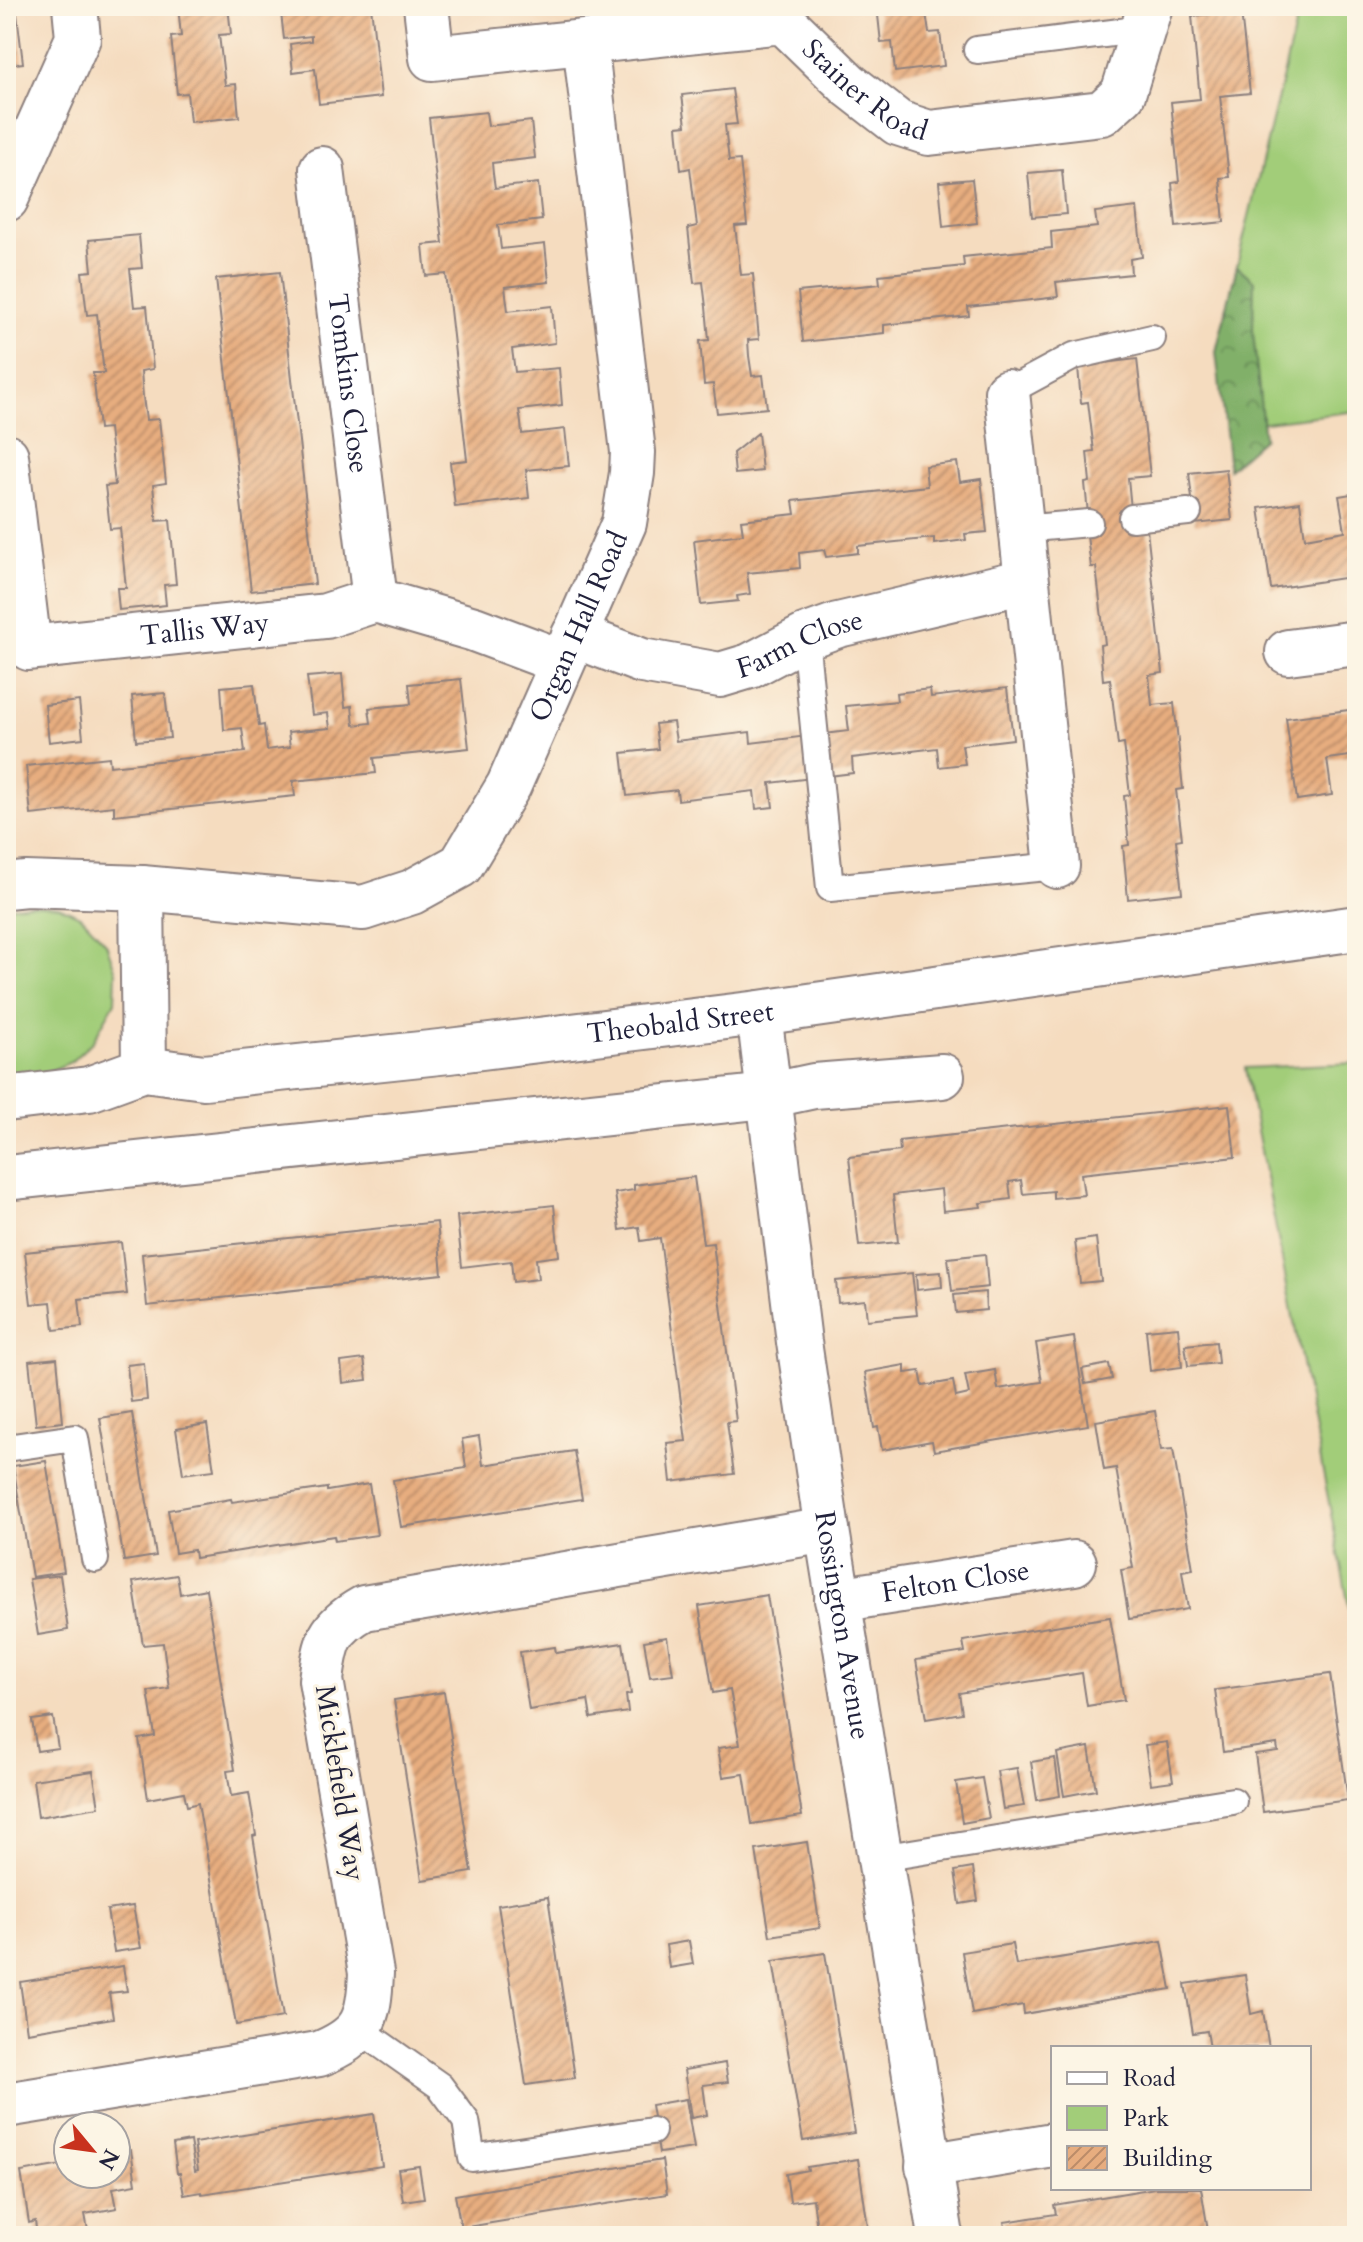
<svg xmlns="http://www.w3.org/2000/svg" width="1363" height="2242" viewBox="0 0 1363 2242" font-family="Cardo,serif">
	<style>
		.green { fill: #a2cd79; stroke: #62785a; stroke-width: 2 }
		.forest { fill: url(#forest-crowns); stroke: #526952; stroke-width: 2 }
		.building { fill: url(#building-hatch) }
		.lines { fill: none; stroke-linecap: round; stroke-linejoin: round }
		.lane-casing { stroke: #8c7f7d; stroke-width: 30 }
		.street-casing { stroke: #8c7f7d; stroke-width: 48 }
		.secondary-casing { stroke: #8c7f7d; stroke-width: 48 }
		.lane { stroke: #fff; stroke-width: 26 }
		.street { stroke: #fff; stroke-width: 44 }
		.secondary { stroke: #fff; stroke-width: 44 }
		.labels { text-anchor: middle; dominant-baseline: central; stroke-width: 6; stroke-linejoin: round; paint-order: stroke }
		.street-label { font-size: 28px; fill: #22223b; stroke: #fcf5e5 }
	</style>
	<defs>
		<pattern id="forest-crowns" width="20" height="18" patternUnits="userSpaceOnUse" patternTransform="scale(2)"><rect width="20" height="18" fill="#81b069"/><path d="M2 6a3 3 0 1 1 6 0M12 15a3 3 0 1 1 6 0" fill="none" stroke="#698f58"/></pattern>
		<pattern id="building-hatch" width="6" height="6" patternUnits="userSpaceOnUse" patternTransform="scale(2)"><rect width="6" height="6" fill="#e7ad7f"/><path d="M-1 1l2-2M0 6l6-6M5 7l2-2" fill="none" stroke="#bb8c69"/></pattern>
	</defs>
	<rect width="100%" height="100%" fill="#fcf5e5"/>
	<filter id="ink" filterUnits="userSpaceOnUse"><feTurbulence type="fractalNoise" baseFrequency=".0125" numOctaves="2"/><feDisplacementMap in="SourceGraphic" scale="16" xChannelSelector="R" yChannelSelector="G"/><feConvolveMatrix kernelMatrix="1 2 1 2 8 2 1 2 1" color-interpolation-filters="sRGB"/></filter>
	<filter id="wash" filterUnits="userSpaceOnUse"><feTurbulence type="fractalNoise" baseFrequency=".006" numOctaves="4" result="noise"/><feDisplacementMap in="SourceGraphic" scale="32" xChannelSelector="R" yChannelSelector="G"/><feGaussianBlur stdDeviation="1.8" result="paint"/><feColorMatrix in="noise" values="0 0 0 0 0 0 0 0 0 0 0 0 0 0 0 0 0 1.4 0 .05"/><feComposite in="paint" operator="in"/></filter>
	<g filter="url(#wash)">
		<rect width="100%" height="100%" fill="#f5dcbf"/>
		<g class="green">
			<path d="M1300,6H1357V411L1249,424L1216,352Z"/>
			<path d="M30,904L59,906L82,917L106,943L116,972L115,1002L93,1041L71,1062L36,1077L6,1080V907Z"/>
			<path d="M1357,1063V1648L1245,1068Z"/>
		</g>
		<path class="forest" d="M1237,266L1254,281L1253,332L1264,438L1229,469L1216,352Z"/>
		<g id="blocks">
			<g class="building">
				<path d="M6,6H16L23,63L6,65Z"/>
				<path d="M178,6H228L231,34L219,35L225,85L236,84L239,117L190,122L187,93L177,94L171,37L181,36Z"/>
				<path d="M308,6H371L381,97L319,104L315,69L293,72L290,44L311,41V36L284,39L281,13L308,10Z"/>
				<path d="M877,6H925L929,33L940,32L944,66L895,72L892,42L881,43Z"/>
				<path d="M1219,6H1271V8L1241,12L1250,93L1220,96L1229,177L1220,178L1224,222L1176,227L1172,183L1179,182L1171,102L1200,99L1192,16L1220,13Z"/>
				<path d="M732,89L737,124L725,125L727,144L729,161L740,160L747,225L735,226L741,275L753,274L759,339L748,340L749,356L752,376L763,375L767,408L717,413L713,384L704,385L700,341L709,340L706,307L703,282L694,283L688,228L697,226L694,201L690,168L681,170L677,126L686,125L682,95Z"/>
				<path d="M486,112L488,126L531,121L535,158L492,163L493,174L495,188L538,183L542,220L498,225L501,249L545,244L549,282L505,287L508,311L552,306L555,343L512,349L515,372L559,368L562,405L519,410L521,423L522,434L565,429L569,466L526,470L529,498L455,507L450,462L467,460L446,274L426,276L423,245L443,243L429,118Z"/>
				<path d="M1062,170L1066,214L1032,217L1028,173Z"/>
				<path d="M972,179L977,223L943,227L939,182Z"/>
				<path d="M1137,207L1142,257L1130,259L1131,274L1056,282L1058,297L968,307L969,316L884,325V333L803,342L798,292L880,284L879,275L964,266L963,257L1052,248L1051,232L1097,227L1095,212Z"/>
				<path d="M139,235L142,268L130,269L134,307L147,306L153,369L141,371L143,397L146,420L159,419L166,483L153,485L155,505L157,521L170,520L176,584L164,585L166,605L119,610L117,588H126L120,528L110,529L108,510L105,486L115,485L109,428L99,429L93,373H104L97,314L87,315L82,272L92,271L89,240Z"/>
				<path d="M280,272L315,584L251,591L216,279Z"/>
				<path d="M1137,359L1150,476L1128,478L1133,530L1147,529L1163,673L1149,675L1152,705L1174,703L1183,789L1176,790L1182,839L1176,840L1182,893L1128,899L1123,846L1129,845L1124,796L1130,795L1124,744L1118,745L1110,679L1103,680L1100,645L1105,644L1096,567H1091L1087,536L1090,535L1085,483L1090,482L1087,452L1094,451L1088,402L1081,403L1078,366Z"/>
				<path d="M758,433L762,471L735,474L733,453Z"/>
				<path d="M957,462L960,482L981,479L987,532L965,534L966,540L934,544V538L858,546V553L826,557L824,550L799,553L800,568L747,573L750,594L737,596L738,601L701,605L694,540L743,534L741,520L795,514L793,501L927,486L925,466Z"/>
				<path d="M1226,469L1232,520L1195,524L1189,473Z"/>
				<path d="M1357,493V576L1271,589L1259,508L1300,502L1305,538L1345,531L1339,496Z"/>
				<path d="M342,674L345,707L352,706L354,725L371,723L369,708L411,704L409,684L461,679L469,748L374,758L376,773L293,781L295,796L114,815V806L31,815L26,766L109,757L110,766L245,752L242,728L224,730L221,687L254,684L259,726L264,725L267,750L290,747L288,732L330,728L328,713L312,715L307,677Z"/>
				<path d="M1007,688L1013,739L962,745L965,764L939,767L937,748L852,758L853,773L770,783L773,807L756,809L754,791L678,800L677,790L627,796L622,753L658,749L655,724L673,722L676,741L750,732L751,743L849,731L846,706L897,701L896,693L930,689L931,697Z"/>
				<path d="M165,693L170,738L136,741L132,696Z"/>
				<path d="M79,701L83,738L49,742L45,705Z"/>
				<path d="M1357,709V755L1327,759L1332,795L1297,800L1286,718Z"/>
				<path d="M8,762L12,801H6V763Z"/>
				<path d="M1229,1105L1235,1157L1081,1174L1084,1195L1053,1198V1191L1023,1194L1021,1180L1009,1182L1011,1199L980,1203L981,1207L943,1211L941,1189L893,1195L898,1242L859,1246L849,1157L900,1151L899,1141Z"/>
				<path d="M694,1177L703,1244L713,1243L736,1421L727,1422L734,1474L671,1482L667,1443L686,1441L660,1238L641,1241L639,1227L620,1230L615,1193L634,1190V1185Z"/>
				<path d="M554,1205L559,1256L536,1259L538,1279L513,1282L511,1261L462,1267L457,1216Z"/>
				<path d="M437,1222L442,1274L147,1306L142,1254Z"/>
				<path d="M1096,1238L1101,1281L1080,1283L1075,1241Z"/>
				<path d="M121,1242L127,1294L79,1299L82,1327L54,1330L51,1302L31,1304L25,1252Z"/>
				<path d="M985,1254L988,1287L952,1291L948,1258Z"/>
				<path d="M941,1272L942,1287L917,1290L916,1274Z"/>
				<path d="M912,1273L917,1315L867,1320L865,1300L838,1303L836,1281Z"/>
				<path d="M6,1281H8L13,1332L6,1333Z"/>
				<path d="M985,1292L986,1310L956,1313L954,1295Z"/>
				<path d="M1178,1327L1182,1367L1150,1371L1146,1330Z"/>
				<path d="M1074,1337L1088,1425L934,1451L932,1441L882,1450L878,1427L874,1428L865,1372L905,1365V1373L920,1371L923,1386L953,1381L956,1397L969,1394L965,1375L995,1370L998,1389L1035,1383L1042,1382L1036,1343Z"/>
				<path d="M1216,1342L1218,1363L1188,1366L1185,1345Z"/>
				<path d="M57,1358L63,1422L36,1425L29,1361Z"/>
				<path d="M364,1359L367,1380L343,1383L341,1362Z"/>
				<path d="M144,1363L147,1400L131,1402L127,1365Z"/>
				<path d="M1109,1364L1112,1379L1085,1384L1082,1369Z"/>
				<path d="M1155,1411L1161,1450L1173,1449L1193,1569L1182,1571L1188,1609L1129,1619L1121,1570L1133,1568L1116,1468L1104,1470L1096,1421Z"/>
				<path d="M132,1413L156,1556L124,1561L100,1418Z"/>
				<path d="M207,1424L214,1470L183,1474L176,1429Z"/>
				<path d="M479,1436L483,1465L574,1451L582,1499L401,1527L393,1480L466,1468L462,1439Z"/>
				<path d="M46,1461L64,1572L32,1577L13,1466Z"/>
				<path d="M11,1469L17,1505L6,1506V1470Z"/>
				<path d="M369,1484L377,1535L335,1541L334,1536L195,1558L194,1550L175,1553L168,1510L231,1499L232,1502L327,1488V1491Z"/>
				<path d="M60,1575L68,1630L38,1635L29,1579Z"/>
				<path d="M177,1575L180,1594L206,1589L235,1770L227,1771L231,1796L249,1793L256,1835L253,1836L283,2017L236,2025L198,1803L187,1806L184,1792L148,1799L139,1739L155,1736L148,1691L169,1688L163,1643L143,1645L133,1582Z"/>
				<path d="M767,1595L802,1816L752,1824L744,1774L723,1777L718,1748L740,1745L730,1690L713,1693L699,1606Z"/>
				<path d="M1110,1617L1124,1700L1087,1706L1082,1673L959,1693L962,1713L926,1719L916,1660L965,1652L963,1641Z"/>
				<path d="M667,1637L673,1674L650,1677L644,1641Z"/>
				<path d="M623,1643L631,1694L626,1695L628,1712L591,1718L588,1700L529,1710L520,1652L555,1647L556,1653Z"/>
				<path d="M1330,1674L1348,1800L1263,1812L1255,1754L1278,1751L1277,1744L1223,1752L1215,1690Z"/>
				<path d="M444,1692L472,1872L422,1880L394,1700Z"/>
				<path d="M53,1717L58,1748L37,1751L32,1720Z"/>
				<path d="M1167,1742L1173,1781L1151,1784L1145,1745Z"/>
				<path d="M1089,1747L1096,1790L1064,1796L1057,1753Z"/>
				<path d="M1055,1758L1060,1796L1037,1800L1031,1762Z"/>
				<path d="M1017,1768L1024,1806L1003,1809L997,1771Z"/>
				<path d="M93,1771L99,1807L38,1817L33,1780Z"/>
				<path d="M982,1778L989,1818L962,1823L956,1782Z"/>
				<path d="M807,1842L820,1928L770,1936L756,1850Z"/>
				<path d="M973,1868L978,1901L960,1904L955,1871Z"/>
				<path d="M548,1897L575,2078L526,2085L498,1905Z"/>
				<path d="M133,1906L141,1948L114,1952L107,1910Z"/>
				<path d="M689,1941L693,1964L669,1968L666,1945Z"/>
				<path d="M1162,1941L1171,1989L1024,2014L1023,2005L972,2014L962,1952L1012,1944L1016,1965Z"/>
				<path d="M825,1953L854,2133L803,2141L773,1961Z"/>
				<path d="M123,1966L127,1991L109,1993L113,2018L27,2032L20,1982Z"/>
				<path d="M1245,1975L1251,2014L1263,2011L1269,2048H1210L1207,2031L1193,2033L1185,1984Z"/>
				<path d="M725,2063L728,2082L703,2085L707,2115L691,2118L684,2070Z"/>
				<path d="M686,2099L694,2148L659,2153L651,2105Z"/>
				<path d="M374,2114L382,2166L202,2194L201,2192L184,2195L180,2173H177L173,2144L190,2141L195,2171L198,2170L194,2143Z"/>
				<path d="M131,2150L136,2184L113,2188L117,2208L85,2214L89,2236H37L35,2221L29,2223L21,2172L68,2164V2174H116V2152Z"/>
				<path d="M858,2159L869,2234L866,2236H818L813,2199L790,2202L786,2174L808,2170L807,2167Z"/>
				<path d="M662,2160L667,2194L461,2228L455,2195Z"/>
				<path d="M419,2166L424,2198L403,2201L398,2169Z"/>
				<path d="M1155,2188H1201L1208,2230L1175,2236H1007L1004,2222L1056,2214L1054,2205Z"/>
			</g>
		</g>
	</g>
	<g filter="url(#ink)">
		<use href="#blocks" fill-opacity="0" stroke="#8c7f7d" stroke-width="2"/>
		<g class="lines">
			<g class="lane-casing">
				<g id="lane">
					<path d="M977,50L1144,29"/>
					<path d="M1007,392L1074,356L1152,338"/>
					<path d="M1132,518L1188,512"/>
					<path d="M1021,529L1089,523"/>
					<path d="M805,637L830,888L1057,866"/>
					<path d="M6,1448L75,1438L95,1559"/>
					<path d="M880,1858L1233,1801"/>
					<path d="M359,2029L440,2086L466,2121L472,2158L652,2131"/>
				</g>
			</g>
			<g class="street-casing">
				<g id="street">
					<path id="s1" d="M426,6L432,58L783,21L849,85L898,123L929,133L1102,113L1123,94L1150,6"/>
					<path id="s2" d="M322,169L375,600"/>
					<path d="M6,199L78,38L75,6"/>
					<path d="M1007,392L1057,866"/>
					<path id="s3" d="M6,456L29,648L326,616L375,600L474,629L562,662"/>
					<path id="s4" d="M574,635L642,661L720,675L750,666L805,637L838,625L1026,581"/>
					<path d="M1288,652L1357,643"/>
					<path id="s5" d="M6,886L26,884L142,888L363,908L412,892L461,865L509,785L624,523L632,473L633,452L585,42"/>
					<path d="M142,888L144,1069"/>
					<path id="s6" d="M759,1013L799,1342L827,1530L941,2236"/>
					<path d="M6,1178L767,1096L814,1086L942,1076"/>
					<path id="s7" d="M837,1600L1074,1563"/>
					<path d="M6,2105L319,2054C364,2036 369,2019 371,1973L321,1680C326,1642 328,1628 364,1608L827,1530"/>
					<path d="M928,2166L1053,2145"/>
				</g>
			</g>
			<g class="secondary-casing">
				<g id="secondary">
					<path id="s8" d="M6,1099L89,1089L144,1069L204,1077L449,1051L759,1013L1357,928"/>
				</g>
			</g>
			<use href="#lane" class="lane"/>
			<use href="#street" class="street"/>
			<use href="#secondary" class="secondary"/>
		</g>
	</g>
	<g class="labels">
		<g class="street-label">
			<text stroke="none"><textPath href="#s1" startOffset="514">Stainer Road</textPath></text>
			<text stroke="none"><textPath href="#s2" startOffset="216">Tomkins Close</textPath></text>
			<text stroke="none"><textPath href="#s5" startOffset="732">Organ Hall Road</textPath></text>
			<text stroke="none"><textPath href="#s3" startOffset="370">Tallis Way</textPath></text>
			<text stroke="none"><textPath href="#s4" startOffset="238">Farm Close</textPath></text>
			<text stroke="none"><textPath href="#s8" startOffset="682">Theobald Street</textPath></text>
			<text stroke="none"><textPath href="#s7" startOffset="120">Felton Close</textPath></text>
			<text stroke="none"><textPath href="#s6" startOffset="618">Rossington Avenue</textPath></text>
			<text transform="translate(340 1783) rotate(81)">Micklefield Way</text>
		</g>
	</g>
	<rect width="1363" height="2242" fill="none" stroke="#fcf5e5" stroke-width="32"/>
	<rect x="1051" y="2046" width="260" height="144" fill="#fcf5e5" stroke="#a5a1a1" stroke-width="2"/>
	<rect x="1067" y="2072" width="40" height="12" fill="#ffffff" stroke="#a5a1a1" stroke-width="2"/>
	<text x="1123" y="2086" font-size="24" fill="#22223b">Road</text>
	<rect x="1067" y="2106" width="40" height="24" fill="#a2cd79" stroke="#a5a1a1" stroke-width="2"/>
	<text x="1123" y="2126" font-size="24" fill="#22223b">Park</text>
	<rect x="1067" y="2146" width="40" height="24" fill="url(#building-hatch)" stroke="#a5a1a1" stroke-width="2"/>
	<text x="1123" y="2166" font-size="24" fill="#22223b">Building</text>
	<g transform="translate(92 2150) rotate(119)"><circle r="38" fill="#fcf5e5" stroke="#a5a1a1" stroke-width="2"/>
	<path d="M0-6L14 30L0 20L-14 30Z" fill="#c8321e"/>
	<text y="-12" font-size="22" font-weight="bold" text-anchor="middle" fill="#22223b">N</text>
	</g>
</svg>
